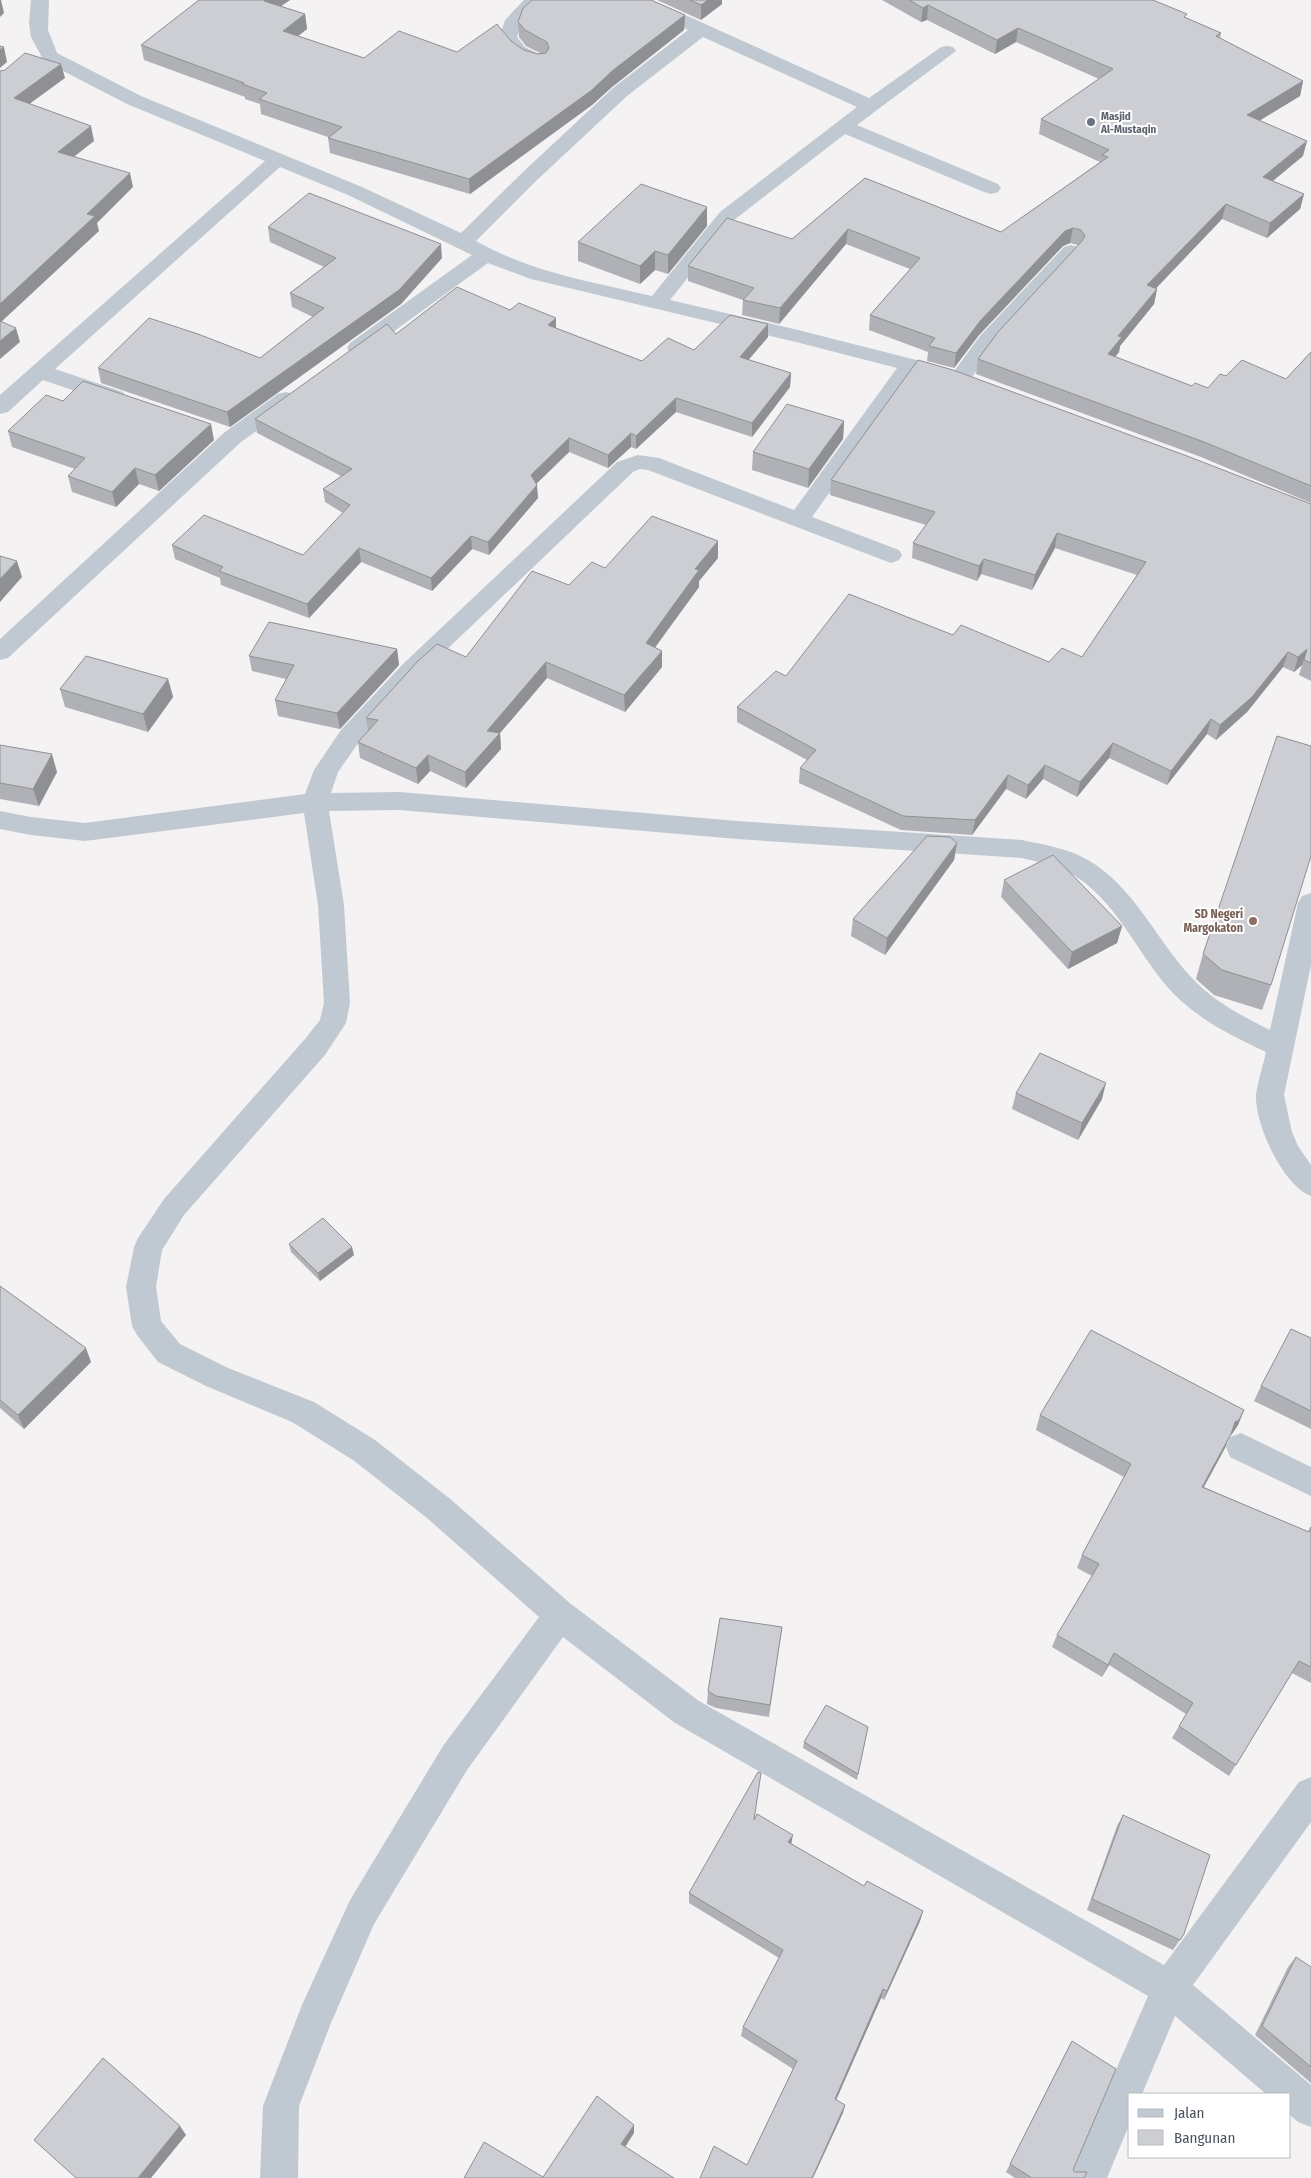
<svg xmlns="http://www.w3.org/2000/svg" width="1311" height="2178" viewBox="0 0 1311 2178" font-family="'Fira Sans Condensed',sans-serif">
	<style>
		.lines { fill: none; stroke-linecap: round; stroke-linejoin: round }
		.minor { fill: #c0c9d1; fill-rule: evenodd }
		.wall { fill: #afb1b6 }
		.shaded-wall { fill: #8f9094 }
		.building { fill: #ccced4; stroke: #8f9094 }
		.worship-dot { fill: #6b7280; stroke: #fff; stroke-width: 2 }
		.education-dot { fill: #8d6e63; stroke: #fff; stroke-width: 2 }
		.labels { text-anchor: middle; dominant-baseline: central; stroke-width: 4; stroke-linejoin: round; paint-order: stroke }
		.far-worship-label { font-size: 11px; font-weight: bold; fill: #5b616d; stroke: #fff; text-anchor: start }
		.education-label { font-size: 12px; font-weight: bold; fill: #785e54; stroke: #fff; text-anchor: end }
	</style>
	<rect width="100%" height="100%" fill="#f4f2f2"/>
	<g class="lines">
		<g class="minor">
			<path d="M31,0H49L48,30L57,53L141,96L362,187L461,233L523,172L613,88L688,30L631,4L628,0H652L869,98L941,47L947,46L953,47L956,51L857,125L998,184L1001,188L998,192L991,194L984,192L845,134L734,220L670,300L798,330L932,364L936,369L932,374L925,376L915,373L812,517L899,550L902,555L899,560L891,563L883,560L648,470L640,469L633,472L419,676L359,742L338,772L331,793L400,792L737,821L1022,840C1044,845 1068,848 1088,860C1134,887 1156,939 1191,977C1213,1001 1242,1016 1270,1030L1298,903L1302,896L1311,893V965L1284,1095L1292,1132L1298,1146L1311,1165V1196C1283,1186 1254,1123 1256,1094C1258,1080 1263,1066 1266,1052C1232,1036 1199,1020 1173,993C1136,954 1116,896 1066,871C1052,864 1037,862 1022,858L737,839L400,810L329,811L344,905L350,1003L346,1023L325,1055L184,1215L162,1250L156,1287L161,1321L180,1344L228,1368L314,1402L375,1440L449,1498L571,1604L699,1701L1164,1965L1299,1782L1311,1777V1822L1193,1985L1311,2085V2127L1298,2122L1290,2115V2094H1266L1175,2016L1142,2094H1130V2123L1107,2178H1069L1148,1996L675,1723L563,1637L467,1770L374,1924L331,2023L299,2106L298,2178H260L263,2106L302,2005L350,1900L443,1746L539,1617L427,1518L353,1460L292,1422L206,1386L158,1362L137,1335L132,1326L126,1287L134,1247L138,1238L164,1199L305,1039L320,1020L324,1003L318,905L304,813L85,841L31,835L0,829V811L31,817L85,823L305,794L314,770L341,730L403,664L617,462L638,455L659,458L794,510L897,368L796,342L531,279L488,263L364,353L357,354L350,353L347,348L350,343L472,255L348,195L280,167L55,369L123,392L126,397L123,402L115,404L107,402L43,380L8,412L0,414V395L265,161L127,104L44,61L31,37L29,23ZM703,37L857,107L720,212L652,296C593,282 530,272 476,241L537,180L627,96Z"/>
			<path d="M524,0H543L522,22L517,37L525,47L542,56L544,60L542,64C524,68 508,52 499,38L505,20Z"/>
			<path d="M1071,245L1078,247L1081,251L1078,255L994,346L968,383L960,385L952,383L949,378L980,336L1064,247Z"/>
			<path d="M286,392L294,394L297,399L294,404L241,442L8,658L0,660V639L225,432L278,394Z"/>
			<path d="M1241,1433L1311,1467V1496L1230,1457L1226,1447L1230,1437Z"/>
		</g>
	</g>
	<g class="wall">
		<path d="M199,0H290L281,6L305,14L307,29L298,36L364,58L457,52L511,41L524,50L538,54L540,53L526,46L519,37L518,22L685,15L684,30L612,87L592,105L470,194L330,153L328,137L261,114L260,104L245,99V97L144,60L141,45Z"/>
		<path d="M657,0H722V4L701,20Z"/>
		<path d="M882,0H1153L1186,18L1221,33L1220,38L1303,81L1300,96L1259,121L1303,156L1273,181L1304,194L1300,209L1267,238L1222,219L1155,289H1157L1154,304L1120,346L1119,352L1115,357L1192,386L1208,388L1226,376L1286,379L1311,352V503L1201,457L976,374L978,359L1078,245L1070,243L1063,246L979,335L954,368L927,361L928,352L869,330L870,315L910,269L846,244L779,324L742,315L743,300L688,281V266L792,239L865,178L1001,232L1100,162L1039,134L1041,119L1099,79L1016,42L995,54L927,20L921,22Z"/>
		<path d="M707,226L668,274L655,270L640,284L578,261V242Z"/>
		<path d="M268,227L442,258L401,304L230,427L101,383L98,368L260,358L313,317L292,307L290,293L324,267L270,242Z"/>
		<path d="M510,310L556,318V328L642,361L694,350L768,324V337L748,360L791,373L790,387L752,437L676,412L636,449L631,447L608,468L569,452L536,484L538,498L489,555L472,549L432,591L361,562L309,618L221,585L220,578L175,559L172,545L303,555L343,513L325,502L323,489L341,476L257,433L255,419L396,334Z"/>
		<path d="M63,401L214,440L159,491L139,484L116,507L72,492L68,476L75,469L12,447L8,431Z"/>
		<path d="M844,421L843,439L808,488L752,470L753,452Z"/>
		<path d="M831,480L1311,504V681L1299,675L1302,665L1294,672L1283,667L1247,712L1216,740L1207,734L1167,785L1109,758L1077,797L1043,779L1026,799L1006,789L972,835L901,830L799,783L800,768L807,760L737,722V707L786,676L953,635L1049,662L1082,657L1137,575L1055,548L1032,590L981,574L977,581L912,558L913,543L926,525L830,495Z"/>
		<path d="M718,558L699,581V587L654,647L662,651V667L625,712L547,678L500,733L501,749L466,788L430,771L418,784L360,758L358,742L368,731L366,718L466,657L569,585L605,568Z"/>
		<path d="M397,649L399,665L340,729L278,716L275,700L286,679L252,671L249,656Z"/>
		<path d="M168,679L173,697L148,732L65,707L60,689Z"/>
		<path d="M0,745L57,772L39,806L0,799Z"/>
		<path d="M957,843L954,860L885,955L851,936L853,919Z"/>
		<path d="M1004,880L1122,926L1117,943L1068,969L1001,897Z"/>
		<path d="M1203,954L1271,985L1262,1010L1214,995L1196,979Z"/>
		<path d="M1016,1093L1102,1099L1078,1140L1012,1109Z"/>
		<path d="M289,1244L354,1255L320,1281L291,1252Z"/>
		<path d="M0,1286L91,1362L24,1429L0,1408Z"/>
		<path d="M1311,1338V1429L1254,1401L1261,1386Z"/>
		<path d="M1244,1410L1238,1425L1232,1434L1230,1435L1225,1448L1204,1487L1308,1532L1311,1526V1683L1292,1673L1229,1776L1172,1738L1186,1714L1109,1665L1102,1677L1052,1647L1057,1635L1092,1576L1077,1568L1082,1555L1124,1477L1036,1430L1040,1415Z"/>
		<path d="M782,1627L769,1717L716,1708L707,1704L708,1691Z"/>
		<path d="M868,1727L857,1780L803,1748L804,1742Z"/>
		<path d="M761,1773L754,1819L791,1844L864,1886L923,1911L920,1921L884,2000L881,1998L836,2100L845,2105L843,2113L747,2165L793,2069L741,2036L743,2027L779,1958L689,1903V1893Z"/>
		<path d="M1123,1815L1184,1934L1173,1950L1087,1910L1117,1826Z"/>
		<path d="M1296,1957L1311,1967V2083L1255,2035L1288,1967Z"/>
		<path d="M1072,2041L1073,2170L1075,2172L1084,2178H1015L1006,2172L1067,2050Z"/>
	</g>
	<g class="shaded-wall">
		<path d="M0,0H1L4,13L0,17Z"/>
		<path d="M265,0H290L266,16L264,1Z"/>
		<path d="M708,0H722V4L701,20V5Z"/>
		<path d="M928,5L927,20L921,22L923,8Z"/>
		<path d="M305,14L307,29L285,46L283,31Z"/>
		<path d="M685,15L684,30L612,87L592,105L470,194L469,179Z"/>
		<path d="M1018,28L1016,42L995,54L997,40Z"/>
		<path d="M4,47L7,62L0,68V50Z"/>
		<path d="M61,64L65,78L17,113L14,98Z"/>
		<path d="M1303,81L1300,96L1244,130L1247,115Z"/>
		<path d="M91,126L94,141L61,167L58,152Z"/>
		<path d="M1307,141L1303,156L1259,192L1263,177Z"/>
		<path d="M130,173L133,187L97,223L99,231L0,323V304L87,214Z"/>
		<path d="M1304,194L1300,209L1267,238L1270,223Z"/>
		<path d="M1226,204L1222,219L1144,301L1147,285Z"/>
		<path d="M707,207V226L668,274V255Z"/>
		<path d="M1073,228L1070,243L1063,246L979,335L954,368L956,353L981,320L1065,231Z"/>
		<path d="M848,229L846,244L779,324L780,308Z"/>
		<path d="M441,244L442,258L401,304L230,427L227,412Z"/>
		<path d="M655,251V270L640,284V266Z"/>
		<path d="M1157,289L1154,304L1120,346L1119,352L1105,369L1108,354L1118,336Z"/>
		<path d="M556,318V332L548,325Z"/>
		<path d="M768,324V337L739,371L740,357Z"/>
		<path d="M16,328L20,342L0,359V341Z"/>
		<path d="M791,373L790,387L752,437V423Z"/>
		<path d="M676,398V412L636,449V436Z"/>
		<path d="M844,421L843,439L808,488L809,469Z"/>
		<path d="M211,424L214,440L159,491L155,475Z"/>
		<path d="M631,433V447L608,468V455Z"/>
		<path d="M569,438V452L531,489V475Z"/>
		<path d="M135,468L139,484L116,507L112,492Z"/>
		<path d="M537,485L538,498L489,555L488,542Z"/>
		<path d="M1057,533L1055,548L1032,590L1035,575Z"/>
		<path d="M471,536L472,549L432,591L431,578Z"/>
		<path d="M718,541V558L699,581V587L646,660V643L695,569Z"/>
		<path d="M359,548L361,562L309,618L307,604Z"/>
		<path d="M984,559L981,574L977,581L979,566Z"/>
		<path d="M17,561L22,577L0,602V579Z"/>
		<path d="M397,649L399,665L340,729L337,713Z"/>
		<path d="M1307,649L1302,665L1294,672L1298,657Z"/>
		<path d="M662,651V667L625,712L624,695Z"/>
		<path d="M1288,652L1283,667L1247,712L1216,740L1220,725Z"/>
		<path d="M546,662L547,678L500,733L501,749L466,788L465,772L487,731Z"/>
		<path d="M168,679L173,697L148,732L143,714Z"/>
		<path d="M1211,719L1207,734L1167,785L1171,771Z"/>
		<path d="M1113,743L1109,758L1077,797L1080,782Z"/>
		<path d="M52,754L57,772L39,806L33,789Z"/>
		<path d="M428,755L430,771L418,784L416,768Z"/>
		<path d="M1045,765L1043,779L1026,799L1028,785Z"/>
		<path d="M1008,775L1006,789L972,835L975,820Z"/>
		<path d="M957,843L954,860L885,955L887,938Z"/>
		<path d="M1122,926L1117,943L1068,969L1072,952Z"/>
		<path d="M1106,1083L1102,1099L1078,1140L1082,1123Z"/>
		<path d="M352,1247L354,1255L320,1281L318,1273Z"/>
		<path d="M86,1348L91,1362L24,1429L18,1415Z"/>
		<path d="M1244,1410L1238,1425L1232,1434L1230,1435L1225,1448L1196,1501L1235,1422Z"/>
		<path d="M1114,1653L1109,1665L1102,1677Z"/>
		<path d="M793,1835L791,1845L788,1842Z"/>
		<path d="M923,1911L920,1921L884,2000L887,1991Z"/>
		<path d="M883,1989L881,1998L833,2107L835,2099Z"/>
		<path d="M845,2105L843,2113L813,2178H812Z"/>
		<path d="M634,2125V2133L622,2152L621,2144Z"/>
		<path d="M180,2126L186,2135L151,2178H138Z"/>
	</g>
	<g class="building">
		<path d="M199,0H265L264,1L305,14L283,31L364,58L399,31L457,52L497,24L511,41L524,50L538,54L546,53L549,48L547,42L525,30L518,22L523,8L532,0H651L685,15L612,71L592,90L469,179L328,138L342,127L259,99L267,93L242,84L244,83L141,45Z"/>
		<path d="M690,0H708L701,5Z"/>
		<path d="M909,0H1153L1187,14L1184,17L1221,33L1216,36L1303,81L1247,115L1307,141L1263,177L1304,194L1270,223L1226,204L1147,285L1157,289L1118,336L1122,337L1108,354L1192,386L1195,383L1208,388L1220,374L1226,376L1242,360L1286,379L1311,352V486L1204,442L978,359L998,332L1082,241L1085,236L1081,230L1073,228L1065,231L981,320L956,353L929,346L935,338L870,315L920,258L848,229L780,308L743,300L754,288L688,266L727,218L792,239L865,178L1001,232L1108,157L1102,155L1109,150L1041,119L1113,69L1018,28L997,40L928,5L923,8Z"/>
		<path d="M0,46L4,47L0,50Z"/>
		<path d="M25,53L61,64L14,98L91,126L58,152L130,173L87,214L95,216L0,304V71L5,70Z"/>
		<path d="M641,184L707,207L668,255L655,251L640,266L578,242Z"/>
		<path d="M309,193L441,244L399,290L227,412L98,368L149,318L198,334L260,358L324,308L290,293L336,258L268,227Z"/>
		<path d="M457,287L510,310L519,303L556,318L548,325L642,361L668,338L694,350L730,315L768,324L740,357L791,373L752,423L676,398L636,436L631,433L608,455L569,438L531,475L537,485L488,542L471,536L431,578L359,548L307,604L219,571L223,567L172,545L204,515L303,555L350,505L323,489L352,469L255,419L387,324L396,334Z"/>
		<path d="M0,321L16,328L0,341Z"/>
		<path d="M918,360L953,370L1187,456L1311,504V663L1304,660L1307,649L1298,657L1288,652L1252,697L1220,725L1211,719L1171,771L1113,743L1080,782L1045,765L1028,785L1008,775L975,820L903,816L800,768L816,750L737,707L776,671L786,676L849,594L953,635L961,625L1049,662L1062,648L1082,657L1146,562L1057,533L1035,575L984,559L979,566L913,543L935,512L831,480Z"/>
		<path d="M83,381L211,424L155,475L135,468L112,492L68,476L85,458L8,431L46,395L63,401Z"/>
		<path d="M787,404L844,421L809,469L753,452Z"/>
		<path d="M652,516L718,541L695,569L699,570L646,643L662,651L624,695L546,662L487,731L500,733L465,772L428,755L416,768L358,742L378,720L366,718L418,661L437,644L466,657L532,571L569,585L592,562L605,568Z"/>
		<path d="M0,556L17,561L0,579Z"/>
		<path d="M269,622L397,649L337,713L275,700L294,665L249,656Z"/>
		<path d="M86,656L168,679L143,714L60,689Z"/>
		<path d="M1277,736L1311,746V856L1271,985L1222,970L1203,954Z"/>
		<path d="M0,745L52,754L33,789L0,783Z"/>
		<path d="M927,836L950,837L957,843L887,938L853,919Z"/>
		<path d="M1053,855L1122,926L1072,952L1004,880Z"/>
		<path d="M1040,1053L1106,1083L1082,1123L1016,1093Z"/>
		<path d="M323,1218L352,1247L318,1273L289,1244Z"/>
		<path d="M0,1286L86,1348L18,1415L0,1400Z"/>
		<path d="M1291,1329L1311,1338V1411L1261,1386Z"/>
		<path d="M1091,1330L1244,1410L1239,1420L1235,1422L1231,1434L1202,1487L1309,1532L1311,1527V1667L1299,1661L1236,1765L1179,1726L1193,1703L1114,1653L1108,1665L1057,1635L1099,1564L1082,1555L1131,1464L1040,1415Z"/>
		<path d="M720,1618L782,1627L770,1705L716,1696L708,1691Z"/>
		<path d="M826,1705L868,1727L858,1774L804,1742Z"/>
		<path d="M758,1772L761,1773L754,1820L757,1814L793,1835L788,1842L864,1886L867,1881L923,1911L887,1991L883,1989L835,2099L845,2105L812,2178H700L714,2146L747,2165L797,2061L743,2027L783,1950L689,1893Z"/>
		<path d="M1123,1815L1210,1855L1184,1934L1180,1940L1092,1899Z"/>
		<path d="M1296,1957L1311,1967V2067L1262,2026Z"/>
		<path d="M1072,2041L1116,2069L1073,2170L1075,2172H1087L1084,2178H1032L1010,2164Z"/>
		<path d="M103,2058L180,2126L138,2178H76L34,2140Z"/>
		<path d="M597,2096L634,2125L621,2144L674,2178H464L484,2142L543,2177Z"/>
	</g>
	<circle class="worship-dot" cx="1091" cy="122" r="5"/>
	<circle class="education-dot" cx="1253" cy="921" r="5"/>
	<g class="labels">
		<g class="far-worship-label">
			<text x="1101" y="116">Masjid<tspan x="1101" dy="13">Al-Mustaqin</tspan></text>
		</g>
		<g class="education-label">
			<text x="1243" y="914">SD Negeri<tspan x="1243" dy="14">Margokaton</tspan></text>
		</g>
	</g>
	<rect x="1128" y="2093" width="162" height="65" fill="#ffffff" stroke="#b7bbbf"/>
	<rect x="1138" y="2109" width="25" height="8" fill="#c0c9d1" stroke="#b7bbbf"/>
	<text x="1174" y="2118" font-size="15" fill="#4a5460">Jalan</text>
	<rect x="1138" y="2130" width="25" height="15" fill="#ccced4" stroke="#b7bbbf"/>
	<text x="1174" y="2143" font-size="15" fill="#4a5460">Bangunan</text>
</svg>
